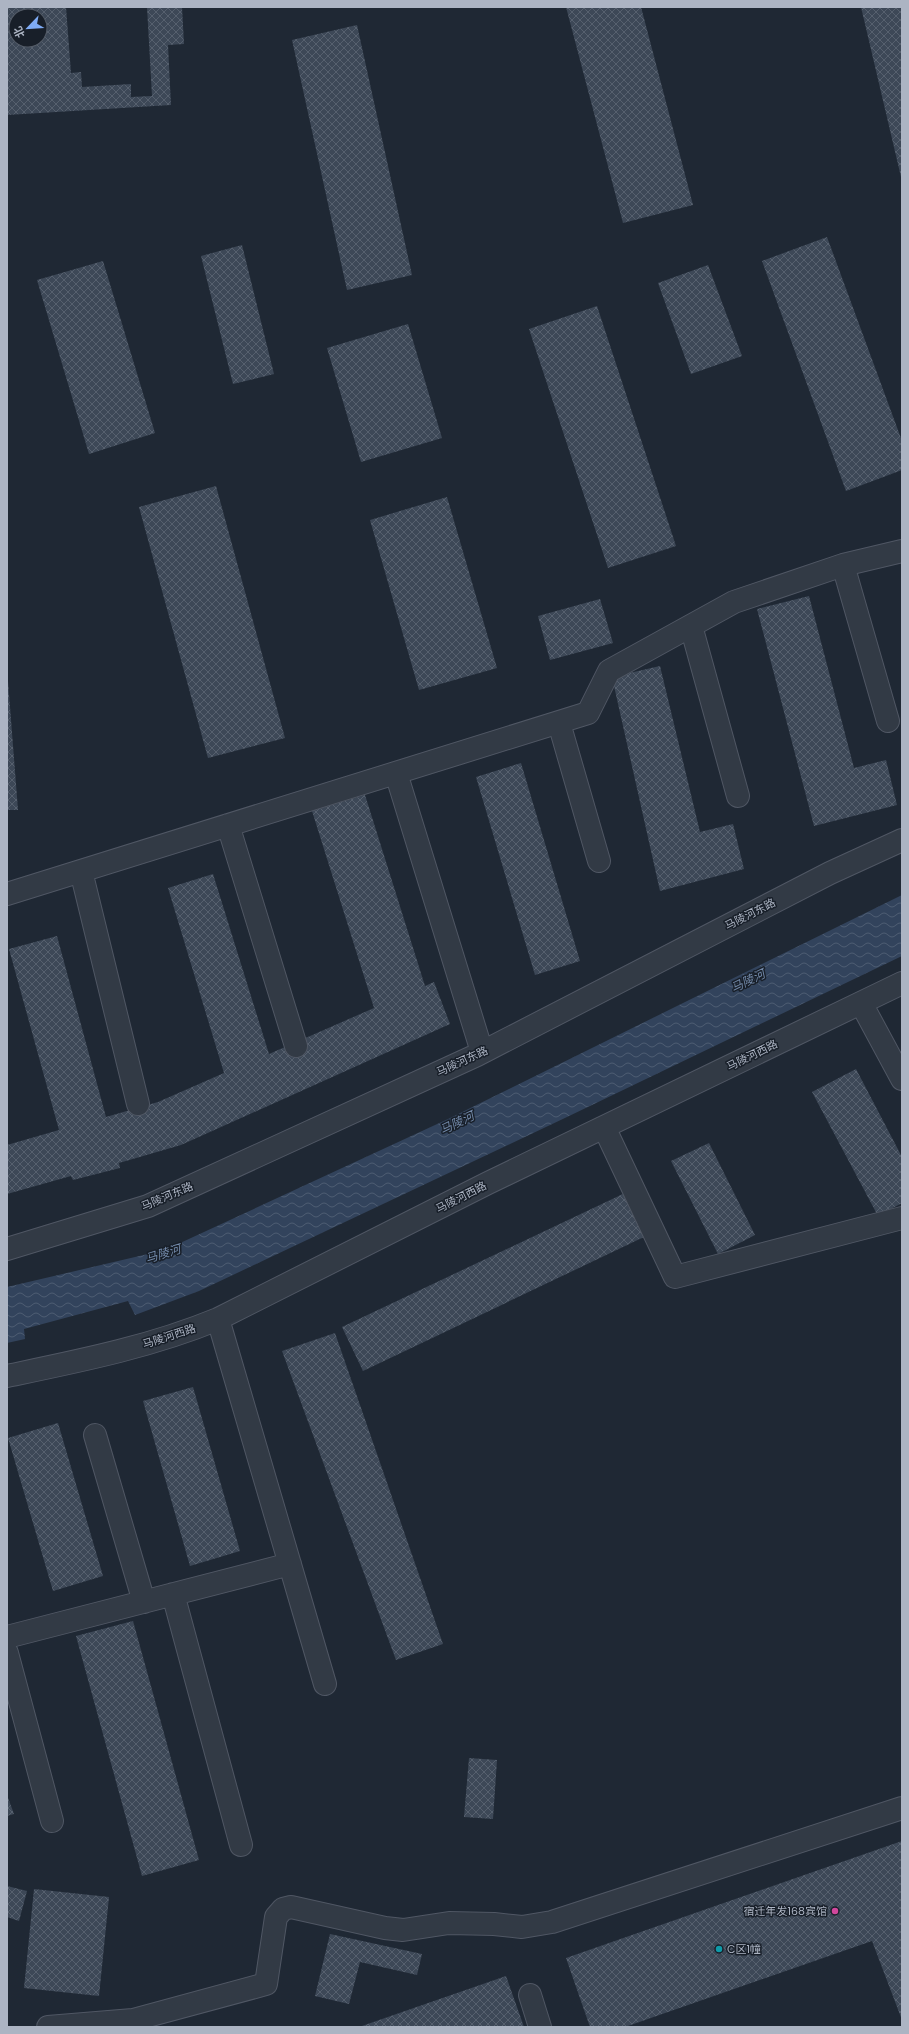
<svg xmlns="http://www.w3.org/2000/svg" width="909" height="2034" font-family="Poppins,'Noto Sans SC',sans-serif">
	<style>
		.water { fill: url(#water-waves) }
		.building { fill: url(#building-cross-hatch); fill-rule: evenodd }
		.lines { fill: none; stroke-linecap: round; stroke-linejoin: round }
		.minor-casing { stroke: #505764; stroke-width: 24 }
		.minor { stroke: #323a45; stroke-width: 22 }
		.hotel-dot { fill: #d1479c; stroke: #181f29; stroke-width: 1.5 }
		.culture-dot { fill: #0f9aa8; stroke: #181f29; stroke-width: 1.5 }
		.labels { text-anchor: middle; stroke-width: 3; stroke-linejoin: round; paint-order: stroke }
		.street-label { font-size: 11px; fill: #acb4c3; stroke: #181f29 }
		.poi-label { font-size: 11px; fill: #acb4c3; stroke: #181f29; text-anchor: end }
		.water-label { font-size: 12px; font-style: italic; fill: #748bab; stroke: #181f29 }
	</style>
	<defs>
		<pattern id="water-waves" width="16" height="10" patternUnits="userSpaceOnUse"><rect width="16" height="10" fill="#32435c"/><path d="M0 5q4-4 8 0t8 0" fill="none" stroke="#4d5c72"/></pattern>
		<pattern id="building-cross-hatch" width="8" height="8" patternUnits="userSpaceOnUse"><rect width="8" height="8" fill="#3d4857"/><path d="M0 0l8 8M0 8l8-8" fill="none" stroke="#56606e"/></pattern>
	</defs>
	<rect width="100%" height="100%" fill="#1f2834"/>
	<!-- water -->
	<path class="water" d="M902,895V956L567,1117L199,1291L135,1315L128,1301L24,1329L25,1339L7,1343V1287L165,1250L448,1119Z"/>
	<!-- building -->
	<path class="building" d="M7,7H66L71,73L81,72L82,87L131,84V97L152,96L147,7H182L184,44L168,45L171,105L7,115ZM16,16H40V40H16Z
		M566,7H641L693,205L623,223Z
		M861,7H902V177H901Z
		M357,25L412,275L347,290L292,40Z
		M827,237L902,441V470L846,491L762,261Z
		M242,245L274,374L233,384L201,256Z
		M103,261L155,433L89,454L37,280Z
		M708,265L742,356L691,374L658,283Z
		M597,306L676,546L608,568L529,329Z
		M408,324L442,438L361,462L327,348Z
		M216,486L285,738L208,758L139,507Z
		M447,497L497,668L419,690L370,520Z
		M809,596L854,768L886,760L897,805L814,826L757,609Z
		M600,599L613,643L550,660L538,616Z
		M660,666L700,832L733,824L744,869L660,891L612,677Z
		M7,668L18,810H7Z
		M521,763L580,961L535,975L476,777Z
		M365,795L425,986L434,982L450,1024L181,1145L119,1163L120,1168L73,1180L71,1176L7,1194V1145L59,1130L9,949L57,936L106,1117L158,1102L224,1073L168,888L213,874L269,1054L374,1008L312,811Z
		M856,1069L902,1157V1203L878,1216L812,1092Z
		M709,1143L755,1235L718,1254L671,1161Z
		M625,1193L646,1236L363,1371L342,1327Z
		M335,1333L443,1644L396,1660L282,1351Z
		M193,1387L240,1551L190,1566L143,1401Z
		M58,1423L103,1576L53,1591L8,1438Z
		M133,1621L199,1860L142,1876L76,1636Z
		M469,1758L497,1760L493,1819L464,1817Z
		M7,1795L14,1814L7,1816Z
		M902,1841V2020L872,1941L625,2027H590L566,1958Z
		M7,1886L27,1891L19,1921L7,1917Z
		M34,1889L109,1897L99,1996L24,1988Z
		M330,1934L422,1954L417,1975L360,1962L349,2004L315,1996Z
		M506,1976L524,2027H359Z"/>
	<g class="lines">
		<defs>
			<path id="minor" d="M843,565L888,721
				M691,626L738,796
				M559,723L599,861
				M396,773L482,1052
				M228,825L296,1046
				M81,871L138,1104
				M7,894L588,713L609,671L734,602L843,565L902,551
				M861,1003L902,1079
				M604,1127L675,1277L902,1218
				M7,1249L148,1206L477,1055L830,873L902,840
				M218,1319L325,1684
				M7,1376C79,1361 150,1347 218,1319L488,1183L902,983
				M95,1435L144,1602
				M173,1594L241,1845
				M7,1637L290,1564
				M7,1653L52,1821
				M530,1995L540,2027
				M48,2027L133,2020L266,1984L276,1917L283,1909L291,1907L385,1928L403,1930L449,1923L494,1924L522,1927L552,1922L902,1808"/>
		</defs>
		<!-- minor casing -->
		<use href="#minor" class="minor-casing"/>
		<!-- minor -->
		<use href="#minor" class="minor"/>
	</g>
	<!-- markers -->
	<circle class="hotel-dot" cx="835" cy="1911" r="4"/>
	<circle class="culture-dot" cx="719" cy="1949" r="4"/>
	<g class="labels">
		<!-- street labels -->
		<g class="street-label">
			<text transform="translate(750 914) rotate(-27)" y="4">马陵河东路</text>
			<text transform="translate(752 1055) rotate(-26)" y="4">马陵河西路</text>
			<text transform="translate(462 1061) rotate(-25)" y="4">马陵河东路</text>
			<text transform="translate(167 1196) rotate(-23)" y="4">马陵河东路</text>
			<text transform="translate(461 1197) rotate(-27)" y="4">马陵河西路</text>
			<text transform="translate(169 1336) rotate(-18)" y="4">马陵河西路</text>
		</g>
		<!-- poi labels -->
		<g class="poi-label">
			<text x="827" y="1915">宿迁年发168宾馆</text>
			<text x="727" y="1953" text-anchor="start">C区1幢</text>
		</g>
		<!-- water labels -->
		<g class="water-label">
			<text transform="translate(748 981) rotate(-26)" y="4">马陵河</text>
			<text transform="translate(457 1123) rotate(-26)" y="4">马陵河</text>
			<text transform="translate(163 1254) rotate(-17)" y="4">马陵河</text>
		</g>
	</g>
	<!-- border -->
	<rect width="909" height="2034" fill="none" stroke="#acb4c3" stroke-width="16"/>
	<!-- north arrow -->
	<g transform="translate(28 28) rotate(245)"><circle r="19" fill="#181f29" stroke="#535b67"/>
	<path d="M0-3L7 15L0 10L-7 15Z" fill="#7eabf5"/>
	<text y="-6" font-size="11" font-weight="bold" text-anchor="middle" fill="#acb4c3">北</text>
	</g>
</svg>
